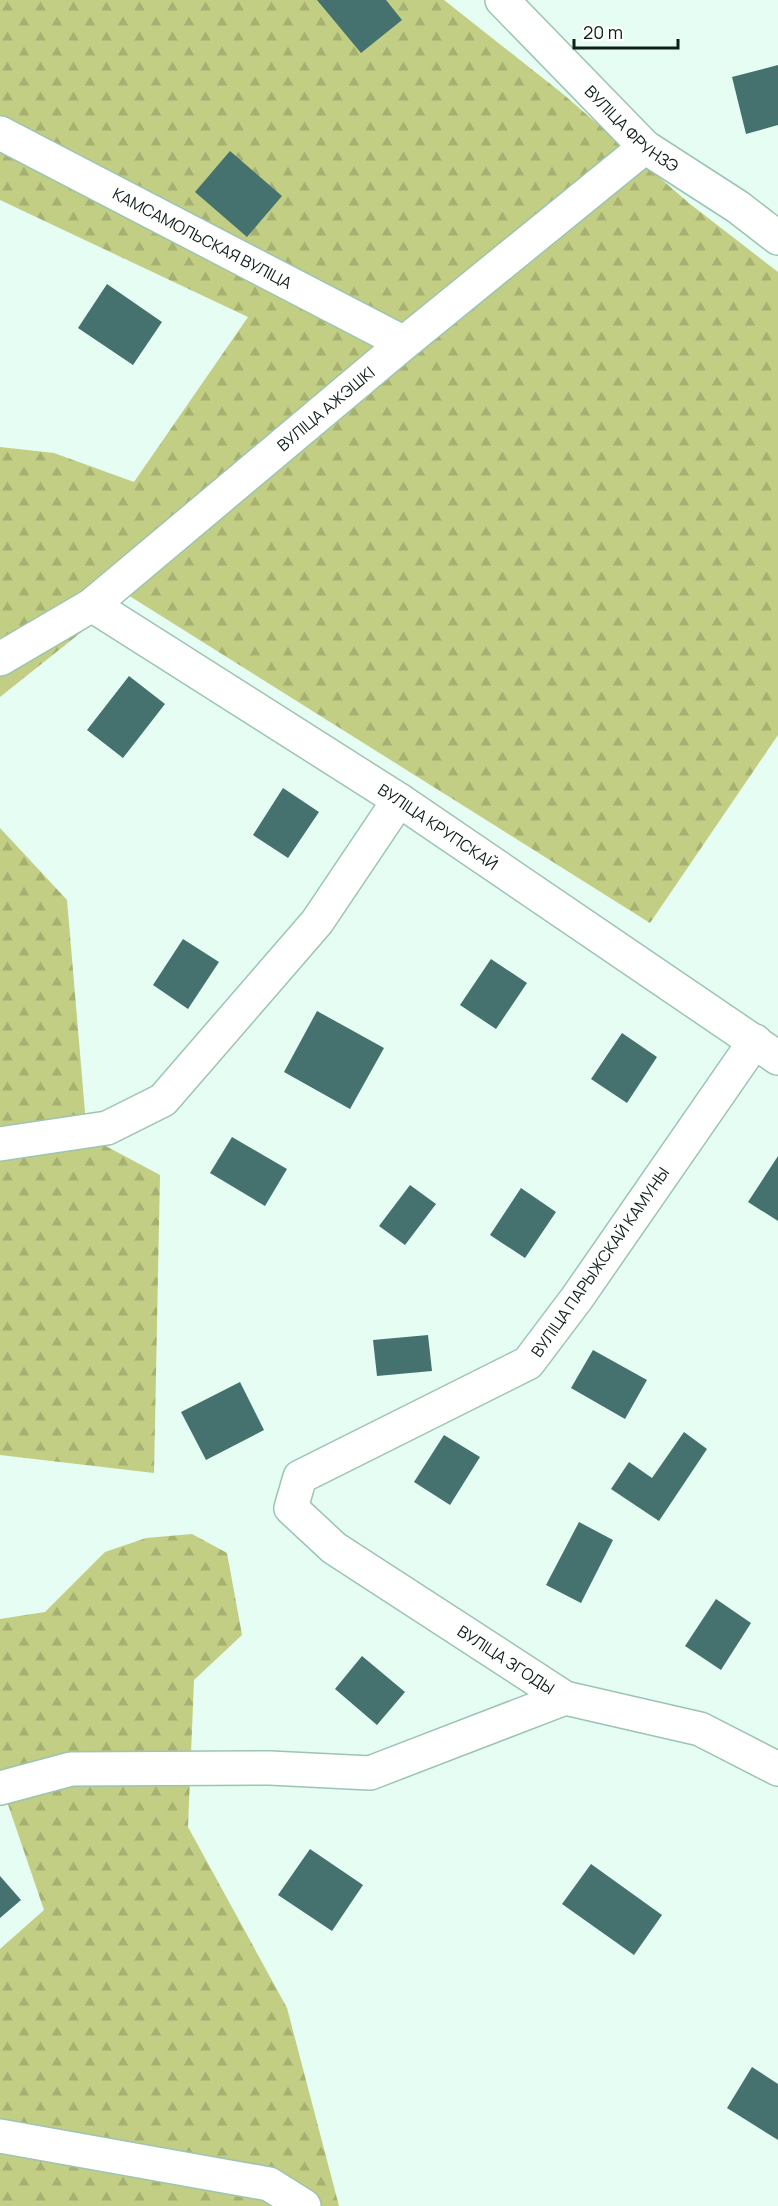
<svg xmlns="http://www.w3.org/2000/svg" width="778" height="2206" font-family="Manrope,sans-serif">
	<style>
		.forest { fill: url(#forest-firs) }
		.building { fill: #45726f }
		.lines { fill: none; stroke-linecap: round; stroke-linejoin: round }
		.minor-casing { stroke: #9cc4b2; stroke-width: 36 }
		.minor { stroke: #fff; stroke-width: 33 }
		.labels { text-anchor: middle; stroke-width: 6; stroke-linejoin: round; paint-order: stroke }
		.street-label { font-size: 16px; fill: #101f19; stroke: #fff }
	</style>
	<defs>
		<pattern id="forest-firs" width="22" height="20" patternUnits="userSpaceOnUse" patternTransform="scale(1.5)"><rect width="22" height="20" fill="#c2ce83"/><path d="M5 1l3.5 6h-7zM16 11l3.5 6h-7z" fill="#a6b071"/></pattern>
	</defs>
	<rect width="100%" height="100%" fill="#e5fdf2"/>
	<!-- forest -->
	<path class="forest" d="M0,0H444L563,94L690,204L778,272V735L650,923L128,595L0,697V447L54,453L134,482L248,317L0,200Z
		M0,828L67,900L87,1136L160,1175L154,1473L0,1455Z
		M192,1534L227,1553L242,1635L194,1680L188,1827L287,2008L339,2206H0V1949L44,1910L0,1781V1619L45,1612L105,1552L146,1538Z"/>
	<!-- building -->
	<path class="building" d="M317,0H386L402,20L361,53Z
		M778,65V125L746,134L732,77Z
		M230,151L282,196L247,237L195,192Z
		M107,284L162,322L133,365L78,328Z
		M129,676L165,704L123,758L87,730Z
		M283,788L319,812L288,858L253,835Z
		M183,939L219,962L188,1009L153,985Z
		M491,959L527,983L496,1029L460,1005Z
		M317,1011L384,1048L350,1109L284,1072Z
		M622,1033L657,1057L627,1103L591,1079Z
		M232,1137L287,1169L265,1206L210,1173Z
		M778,1156V1221L748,1202Z
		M410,1185L436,1204L405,1245L379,1226Z
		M521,1188L556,1212L525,1258L490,1235Z
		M428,1335L432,1371L377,1376L373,1340Z
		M593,1350L647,1380L625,1419L571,1388Z
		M240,1382L264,1430L206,1460L181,1412Z
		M684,1432L707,1449L659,1521L611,1489L629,1462L652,1478Z
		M444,1435L480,1457L450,1505L414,1482Z
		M579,1522L613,1540L581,1603L546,1585Z
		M716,1599L751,1623L721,1670L685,1646Z
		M362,1656L405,1692L377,1725L335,1689Z
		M310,1849L363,1885L332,1931L278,1895Z
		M591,1864L662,1915L634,1955L562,1904Z
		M0,1876L21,1900L0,1918Z
		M752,2067L778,2084V2140L727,2108Z"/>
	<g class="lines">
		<defs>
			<g id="minor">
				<path id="s1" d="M502,0L645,147L738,207L778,238"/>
				<path id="s2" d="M0,133L404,343"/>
				<path id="s3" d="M92,605L399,800L778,1058"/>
				<path id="s4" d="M0,659L92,605L404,343L645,147"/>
				<path id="s5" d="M755,1041L577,1298L528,1363L300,1477L291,1508L334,1548L565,1698L700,1729L778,1769"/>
				<path d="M0,1144L107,1128L163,1100L317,922L399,800"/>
				<path d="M0,1788L71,1769L270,1768L370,1773L565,1698"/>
				<path d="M0,2136L269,2184L304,2206"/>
			</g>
		</defs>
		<!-- minor casing -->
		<use href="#minor" class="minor-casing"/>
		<!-- minor -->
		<use href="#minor" class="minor"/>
	</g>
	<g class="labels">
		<!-- street labels -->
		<g class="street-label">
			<text dy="6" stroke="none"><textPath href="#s1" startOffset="183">ВУЛІЦА ФРУНЗЭ</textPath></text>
			<text dy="6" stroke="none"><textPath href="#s2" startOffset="228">КАМСАМОЛЬСКАЯ ВУЛІЦА</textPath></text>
			<text dy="6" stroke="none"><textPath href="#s4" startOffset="412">ВУЛІЦА АЖЭШКІ</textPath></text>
			<text dy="6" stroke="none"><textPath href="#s3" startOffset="411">ВУЛІЦА КРУПСКАЙ</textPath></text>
			<text transform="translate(600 1262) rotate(-55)" y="6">ВУЛІЦА ПАРЫЖСКАЙ КАМУНЫ</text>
			<text dy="6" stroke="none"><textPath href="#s5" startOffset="945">ВУЛІЦА ЗГОДЫ</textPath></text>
		</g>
	</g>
	<!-- scale -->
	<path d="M574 39v9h104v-9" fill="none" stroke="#101f19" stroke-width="3"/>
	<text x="583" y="39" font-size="18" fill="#101f19" stroke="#ffffff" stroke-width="4.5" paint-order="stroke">20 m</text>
</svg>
